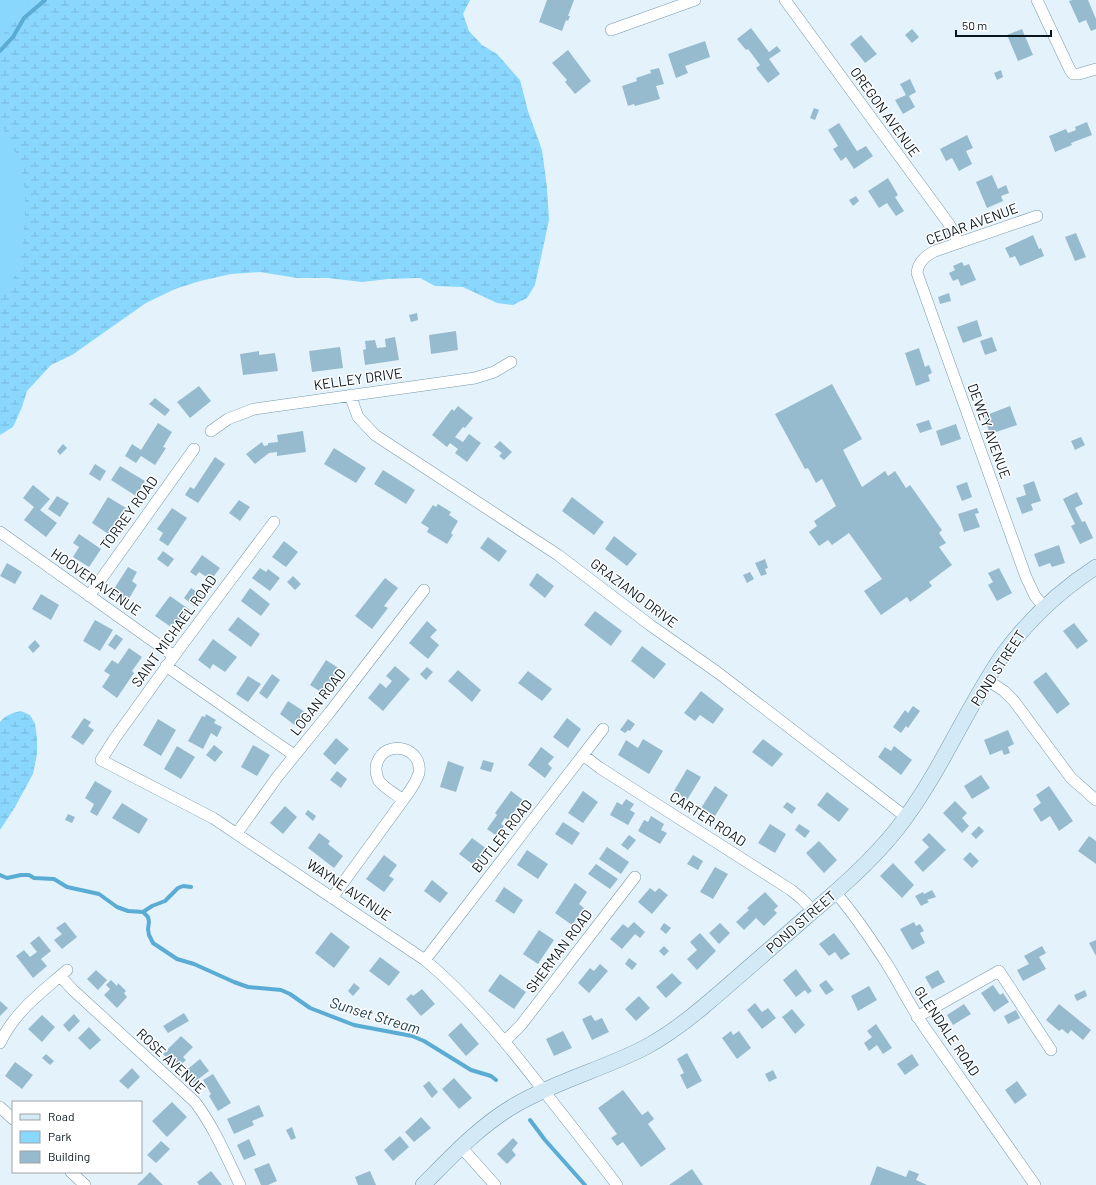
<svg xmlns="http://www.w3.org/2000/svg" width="1096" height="1185" font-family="Barlow,sans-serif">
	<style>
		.green { fill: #8ad7fe }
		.wetland { fill: url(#wetland-marsh) }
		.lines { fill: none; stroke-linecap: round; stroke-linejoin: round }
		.stream { stroke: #5bacd5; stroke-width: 4 }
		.building { fill: #97bbce }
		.minor-casing { stroke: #7598ab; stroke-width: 12 }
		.secondary-casing { stroke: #7598ab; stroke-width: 16 }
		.minor { stroke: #fff; stroke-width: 11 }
		.secondary { stroke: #d3eaf6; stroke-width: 15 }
		.labels { text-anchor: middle; stroke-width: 3; stroke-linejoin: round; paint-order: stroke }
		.street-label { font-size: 14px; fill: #09161d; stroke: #fff }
		.water-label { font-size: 15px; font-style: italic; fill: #1d4153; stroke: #fff }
	</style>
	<defs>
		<pattern id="wetland-marsh" width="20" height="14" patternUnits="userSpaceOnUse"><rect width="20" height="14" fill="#8ad7fe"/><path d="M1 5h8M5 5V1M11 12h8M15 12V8" fill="none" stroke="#76b8d9"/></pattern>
	</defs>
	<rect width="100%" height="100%" fill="#e4f3fb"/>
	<!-- green -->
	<path class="green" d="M0,0H45L0,51Z
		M0,71L51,274L0,316Z"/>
	<!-- wetland -->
	<path class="wetland" d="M33,0H470L463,14L469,31L482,45L497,54L520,80L528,111L542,150L547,188L549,220L535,285L527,298L513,305L497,303L463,287L435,286L420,278L388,279L362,282L328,278H297L260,272L231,274L200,281L175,289L146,303L72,355L51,365L27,391L22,407L13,427L0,435V295L8,287L16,274L22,250L25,219V189L19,160L0,121V38Z
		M21,711L30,715L35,724L37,738V754L33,774L15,807L0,830V722C6,715 12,713 21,711Z"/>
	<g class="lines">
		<!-- stream -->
		<path class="stream" d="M0,51L13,37L24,18L45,0
			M0,875L7,878L21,875H29L34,878L54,879L67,887L99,894L117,907L128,911L143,912L148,917L149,922L148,929L149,935L153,943L177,959L194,964L234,982L248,987L281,990L290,994L310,1008L354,1025L412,1036L424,1041L471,1070L491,1076L496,1080
			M143,912L152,906L165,901L178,888L183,886L191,887
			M530,1120L545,1140L585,1185"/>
	</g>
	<!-- building -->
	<path class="building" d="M547,0H574L568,16H570L568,21L566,20L562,31L539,22Z
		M1072,0H1088L1096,19V29L1091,31L1086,20L1079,23L1069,1Z
		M751,28L769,52L777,46L781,51L769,59L780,74L768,83L756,68L760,65L748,49L746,50L737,39Z
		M912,29L919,37L912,43L905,35Z
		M1022,29L1033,55L1018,61L1007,35Z
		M861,35L877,54L865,63L850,44Z
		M705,41L710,57L685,66L688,73L676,78L668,54Z
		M568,50L591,81L575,94L565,82L567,80L552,63Z
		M659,68L664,84L656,86L660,99L635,106L634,104L628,106L622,86L637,81L636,78L651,73L650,70Z
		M1001,70L1003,77L997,80L994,73Z
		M910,79L916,92L909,96L915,107L903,114L895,100L906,95L900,84Z
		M814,108L819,110L815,120L810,118Z
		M1087,122L1092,135L1071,143L1072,145L1055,152L1049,136L1066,129L1068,133L1076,130L1075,127Z
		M839,123L857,151L866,146L873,156L854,169L846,157L841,161L833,149L838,146L828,130Z
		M967,135L973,148L966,151L972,164L959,171L952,158L946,161L940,149Z
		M992,175L998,189L1006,185L1009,193L1001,196L1003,201L987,208L976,182Z
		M888,178L898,195L895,197L904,211L896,216L887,203L879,208L868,191Z
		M856,196L859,201L853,206L849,200Z
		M1076,233L1086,257L1075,261L1065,237Z
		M1033,235L1039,249L1041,248L1044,256L1020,266L1015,256L1010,258L1005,248Z
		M962,262L964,266L969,264L976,280L961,286L958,279L953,281L949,273L955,270L953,266Z
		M949,293L951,301L940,304L938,297Z
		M417,313L418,320L411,322L409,315Z
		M977,320L982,336L963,343L957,327Z
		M456,331L458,350L431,354L429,335Z
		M395,337L399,360L365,365L363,350L366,349L365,341L375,340L377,348L386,347L385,339Z
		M992,337L997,351L985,355L980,341Z
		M340,347L343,368L312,372L309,351Z
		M919,348L925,367L929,365L932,373L928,375L930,381L916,386L905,353Z
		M259,351V355L275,353L278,371L243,375L240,354Z
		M832,384L862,439L843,450L862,487L885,471L888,476L895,471L906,488L910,485L942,530L939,533L946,543L939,547L952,565L929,582L932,586L910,602L907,597L881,615L864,591L882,579L849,533L832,545L828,540L819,546L809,532L817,526L814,521L836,506L822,479L816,483L808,468L805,469L775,414Z
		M199,386L211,401L190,418L177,402Z
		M155,398L170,410L165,416L149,404Z
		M458,406L473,418L465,428L463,427L455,437L463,442L469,434L481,443L467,462L455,453L458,449L450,443L447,447L432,435L452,409L454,411Z
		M1010,406L1017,425L990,434L984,416Z
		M929,420L932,429L920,433L916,424Z
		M158,423L172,432L163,447L166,448L155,465L141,456L136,463L125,456L132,444L141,450Z
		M956,424L961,439L941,446L936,431Z
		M303,431L306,452L277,456V452L269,453L255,464L246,454L262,442L264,446L268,445V443L278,442L277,435Z
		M1081,437L1085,445L1075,450L1071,441Z
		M500,441L512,452L504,460L499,456L502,453L494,447Z
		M63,444L67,448L60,455L57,451Z
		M334,448L366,468L356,483L324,464Z
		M215,457L225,464L198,503L185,495L190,487L194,489Z
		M95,464L106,471L100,481L89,474Z
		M120,466L145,481L136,496L111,480Z
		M383,470L415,490L406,504L374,484Z
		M1034,481L1041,501L1031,504L1033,510L1022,514L1016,498L1026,495L1023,485Z
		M967,482L972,497L962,501L956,486Z
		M33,485L50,499L40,510L57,523L46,537L24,520L34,507L23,498Z
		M1077,492L1083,504L1075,508L1082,522L1085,521L1093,538L1080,544L1071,526L1075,524L1063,499Z
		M57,496L69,503L60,517L48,509Z
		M108,497L126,508L110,535L92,523Z
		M572,497L604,522L594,535L562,511Z
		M239,500L250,507L240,521L229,513Z
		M438,504L451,512L449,515L458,521L451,533L453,535L447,544L427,532L429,528L421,523L433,505L436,507Z
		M172,508L187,518L168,546L159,540L163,533L157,529Z
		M977,508L979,513L975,514L980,527L964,532L958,514Z
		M79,534L101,549L89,567L73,557L79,547L73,543Z
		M614,536L637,554L627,566L605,549Z
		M488,537L507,551L499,562L480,548Z
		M284,541L298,552L286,567L272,557Z
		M1059,545L1065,563L1052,567L1050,563L1039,567L1034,554Z
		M163,551L174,559L168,567L157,559Z
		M202,555L220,568L211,580L199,572L196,576L190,572Z
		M765,559L768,568L765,569L767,574L761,576L755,563Z
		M7,563L22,572L15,584L0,576Z
		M128,567L137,572L132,581L137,585L127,602L112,592Z
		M260,568L266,572L268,569L280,578L270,591L252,578Z
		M999,568L1012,593L997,601L988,585L993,582L988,573Z
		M750,572L754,579L747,583L743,575Z
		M537,573L554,586L545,598L529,585Z
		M293,576L301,584L295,590L287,582Z
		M385,578L398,588L384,606L388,608L372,629L355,616Z
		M191,588L202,595L194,606L184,598Z
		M250,588L270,604L261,616L241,601Z
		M41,594L59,605L51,620L32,609Z
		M170,596L190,610L184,618L182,617L177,624L174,623L171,627L155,616Z
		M595,611L622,631L611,646L584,625Z
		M238,617L260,634L251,647L228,630Z
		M95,620L113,630L100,651L83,641Z
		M427,621L437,630L430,637L439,645L428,659L409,643Z
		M1074,623L1088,641L1077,649L1063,631Z
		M116,634L123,639L115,650L108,645Z
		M213,639L237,657L225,672L213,664L210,669L198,660Z
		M35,640L40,646L33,653L28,647Z
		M642,646L666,664L654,679L631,661Z
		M129,648L142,657L132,671L134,673L117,698L102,687L110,675L104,671L112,660L118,664Z
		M326,660L340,669L324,694L310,685Z
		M395,666L410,679L383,711L368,698L380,683L386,688L392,681L386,676Z
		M427,667L433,672L426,680L420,674Z
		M458,670L481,690L472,702L448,681Z
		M528,671L552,689L542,701L518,683Z
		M1046,672L1070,704L1057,714L1033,682Z
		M272,674L280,680L267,699L259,693Z
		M248,676L261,684L248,702L236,694Z
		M701,691L724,709L713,724L700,715L695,721L684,713Z
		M288,701L305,712L296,726L280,714Z
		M913,706L920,711L908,728L906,726L901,733L893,727L905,710L908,713Z
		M206,714L216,720L214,723L222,727L217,737L211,733L203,749L188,741L202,716L205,717Z
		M84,718L91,722L88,726L94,730L83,745L71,737Z
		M567,718L581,729L568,748L553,737Z
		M158,719L176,730L161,756L143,745Z
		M628,719L635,724L630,731L628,730L625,733L620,730Z
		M1008,730L1014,744L1008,747L1010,753L1004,755L1002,750L990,755L984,740Z
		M336,738L349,749L335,765L323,754Z
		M643,739L663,751L649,774L618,755L626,740L638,748Z
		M763,739L783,754L772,767L752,752Z
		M214,745L223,752L215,762L206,755Z
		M253,745L270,755L257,776L241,767Z
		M177,746L195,757L181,779L164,769Z
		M894,746L912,760L901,775L878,757L885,747L891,751Z
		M541,747L554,757L548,764L552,768L545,778L528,765Z
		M483,760L494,763L491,772L480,769Z
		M448,761L464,767L456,792L440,787Z
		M687,769L701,777L687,800L674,791Z
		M337,771L347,779L341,788L330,780Z
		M981,775L990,788L972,799L964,786Z
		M95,781L112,791L97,816L90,812L94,804L85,798Z
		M715,786L728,795L715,816L701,808Z
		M1049,786L1073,821L1059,831L1050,816L1041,822L1033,809L1041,803L1036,795Z
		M511,791L523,800L508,820L505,818L501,824L504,826L497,836L487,829L497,815L495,813Z
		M583,791L598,802L583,823L568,813Z
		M827,792L849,809L839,822L817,805Z
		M626,799L634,804L630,810L635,813L628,825L610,815L617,802L622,805Z
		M955,801L967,813L962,818L969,826L962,833L943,813Z
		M787,802L796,808L792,814L783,807Z
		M122,803L148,819L139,834L112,818Z
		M285,806L297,817L283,834L270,823Z
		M308,810L316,816L313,821L305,814Z
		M68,814L75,817L72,823L65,820Z
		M651,816L664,824L661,830L667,833L660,844L638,831L644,820L648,822Z
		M563,822L580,833L572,845L555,834Z
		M770,824L786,834L775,853L758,843Z
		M799,824L810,831L805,838L795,830Z
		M979,826L984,831L976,839L971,834Z
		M319,833L330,841L328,844L343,856L334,868L308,848Z
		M929,833L946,850L923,872L914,862L929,847L922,840Z
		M629,835L636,840L628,850L621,845Z
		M1089,836L1096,841V864L1078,851Z
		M472,838L487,849L475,866L459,854Z
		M819,841L837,860L824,873L806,853Z
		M607,847L629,862L621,874L599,859Z
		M527,850L548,864L538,879L517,865Z
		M970,852L979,861L972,868L963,859Z
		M384,855L397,865L389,876L394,879L384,892L366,879Z
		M693,855L703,861L698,870L687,864Z
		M893,863L914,885L902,898L880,876Z
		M596,864L618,879L610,889L588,874Z
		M715,867L728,874L713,899L700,892Z
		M432,880L448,893L440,903L424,891Z
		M575,883L587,892L579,904L584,908L572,925L555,913Z
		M504,887L523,900L514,914L495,901Z
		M650,888L655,892L659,888L668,895L652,914L638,902Z
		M932,890L936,897L927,900L929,902L921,906L915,896L923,892L924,894Z
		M765,892L778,906L774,910L777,913L764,926L756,918L744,930L736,922L749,910L747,908Z
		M65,922L77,937L62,949L54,940L62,934L56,928Z
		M634,922L645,932L640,938L635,934L622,949L610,939L623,924L628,928Z
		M914,922L916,926L920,924L924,931L920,933L925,943L912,950L900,929Z
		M664,923L671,928L666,934L660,929Z
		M720,923L730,933L719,944L709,933Z
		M539,930L554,940L538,964L523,954Z
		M331,932L350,947L334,968L315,953Z
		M700,933L716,951L697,970L687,959L697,950L690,942Z
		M834,933L850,954L841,960L835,952L829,956L819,944Z
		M39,936L51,951L41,959L47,966L33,978L16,956L24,950L30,957L37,952L30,943Z
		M1096,940V956L1089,943Z
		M664,946L669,951L664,956L659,951Z
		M1042,946L1046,953L1039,957L1046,969L1023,981L1017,970L1029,964L1024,956Z
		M380,957L400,972L389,986L369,971Z
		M629,958L637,964L632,970L625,964Z
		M600,964L608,971L589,993L578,983L590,968L594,971Z
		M796,969L812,991L808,994L805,990L796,997L783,980Z
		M96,970L107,980L98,990L87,979Z
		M938,970L945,982L932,989L925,977Z
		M672,973L682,983L666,998L656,987Z
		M500,974L526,992L514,1009L488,991Z
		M111,980L117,986L118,983L126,991L124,993L127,997L117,1008L104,995L110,989L106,985Z
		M826,980L834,990L826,995L819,985Z
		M354,983L360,988L353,996L348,991Z
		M993,985L1000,995L1003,993L1009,1002L994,1012L981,993Z
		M869,986L877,1000L858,1011L851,996Z
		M422,989L435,1004L421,1016L406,999L411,994L413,996Z
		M1085,990L1087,996L1077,1001L1074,995Z
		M639,996L650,1008L636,1021L625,1009Z
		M0,1001L8,1008L0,1016Z
		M755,1003L762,1012L768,1008L776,1018L762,1029L747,1010Z
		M964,1004L971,1014L953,1025L947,1015Z
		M1059,1004L1091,1030L1083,1040L1071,1030L1068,1034L1062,1029L1059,1031L1046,1020Z
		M792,1009L805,1025L795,1034L782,1017Z
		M1016,1010L1020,1018L1008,1024L1004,1016Z
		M184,1013L189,1021L168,1033L163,1026Z
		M74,1014L80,1021L69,1032L63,1025Z
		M42,1015L55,1027L42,1042L28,1029Z
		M591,1015L595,1021L602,1018L609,1032L592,1040L582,1019Z
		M461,1023L479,1044L466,1056L448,1035Z
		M876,1024L892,1048L883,1054L877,1045L869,1051L864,1043L872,1037L867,1031Z
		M89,1027L101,1040L90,1050L78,1038Z
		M563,1031L572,1048L554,1056L546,1039Z
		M731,1031L733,1035L739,1031L751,1048L737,1059L722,1038Z
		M181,1036L193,1047L183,1057L186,1060L177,1068L163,1054Z
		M687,1053L702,1081L687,1089L680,1075L684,1073L677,1059Z
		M46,1054L54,1061L50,1065L42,1058Z
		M912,1054L919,1065L905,1075L897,1064Z
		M200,1059L209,1071L193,1083L184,1072Z
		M15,1062L33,1075L22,1089L5,1076Z
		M132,1068L140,1077L128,1089L119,1081Z
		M773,1070L777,1078L769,1082L765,1074Z
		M213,1074L231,1103L218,1111L209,1096L211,1094L203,1080Z
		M454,1078L472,1098L459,1109L442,1089Z
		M429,1081L438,1092L432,1098L423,1086Z
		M1017,1081L1027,1095L1015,1104L1005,1090Z
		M623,1090L642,1115L648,1111L654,1119L648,1124L666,1149L641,1167L623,1142L617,1146L611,1138L617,1134L598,1108Z
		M172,1102L187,1117L167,1137L152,1121Z
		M259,1105L264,1116L252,1121L254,1125L234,1134L227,1119Z
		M421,1117L431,1128L414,1142L405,1132Z
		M292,1127L296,1138L291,1140L286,1130Z
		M400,1136L409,1147L393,1161L384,1150Z
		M513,1138L518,1143L512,1150L516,1155L507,1164L497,1154Z
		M249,1139L256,1155L244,1160L237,1145Z
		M161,1141L170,1149L156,1163L147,1155Z
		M269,1163L277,1181L268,1185H261L254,1169Z
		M877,1166L906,1177L909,1170L919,1174L916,1180L927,1185H870Z
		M692,1169L703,1185H669Z
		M211,1171L222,1185H199L197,1182Z
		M370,1171L376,1185H358L355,1177Z
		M150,1172L163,1185H137Z"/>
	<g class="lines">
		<defs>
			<path id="minor" d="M785,0L949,224L959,243
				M1037,0L1070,70L1073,74H1079L1096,69
				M611,30L695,0
				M1037,216L935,251C925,256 918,262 917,273L1026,577L1035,596L1044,607
				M350,395L358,417L375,435L558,555L650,625L717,672L906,817
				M211,431L228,419L254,409L475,378L494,372L511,362
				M274,522L182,645L115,738L101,760L213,818L425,960C469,997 505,1041 540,1086C566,1119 592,1152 617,1185
				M0,532L174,656
				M89,596L194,449
				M166,666L294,755
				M987,680L1004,691L1014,701L1071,778L1096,800
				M583,755L600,768L791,890L802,899L813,911
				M237,833L278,776L330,712L424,590
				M835,892C855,915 871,939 887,964C900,985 911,1007 925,1028L1035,1185
				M332,898L409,792C413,786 417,780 419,773C423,747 385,738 377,763C375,769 376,775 379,781C385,789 396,794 403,800
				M425,960L603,729
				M60,976L73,990L195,1102C214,1127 226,1156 240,1185
				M917,1017L999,971L1051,1050
				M505,1041L521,1025L635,877
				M0,1043C15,1011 41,993 67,970
				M0,1107L13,1119
				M461,1147L495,1185
				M71,1172L85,1185"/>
			<path id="secondary" d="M423,1185C452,1156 480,1125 517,1104C557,1081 603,1069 644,1048C665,1037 685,1022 703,1007C737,978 770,949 804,919C837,891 870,863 897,829C939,776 964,712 1002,656C1028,620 1059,591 1096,567"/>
		</defs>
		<!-- minor casing -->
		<use href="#minor" class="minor-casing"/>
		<!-- secondary casing -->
		<use href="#secondary" class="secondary-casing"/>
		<!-- minor -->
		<use href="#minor" class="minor"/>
		<!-- secondary -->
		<use href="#secondary" class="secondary"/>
	</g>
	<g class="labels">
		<!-- street labels -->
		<g class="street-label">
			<text transform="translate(885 112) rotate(54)" y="5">OREGON AVENUE</text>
			<text transform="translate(972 224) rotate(-20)" y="5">CEDAR AVENUE</text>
			<text transform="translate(358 379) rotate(-8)" y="5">KELLEY DRIVE</text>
			<text transform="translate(989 431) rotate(70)" y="5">DEWEY AVENUE</text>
			<text transform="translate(129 513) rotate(-54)" y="5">TORREY ROAD</text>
			<text transform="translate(96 582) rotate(35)" y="5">HOOVER AVENUE</text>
			<text transform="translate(634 593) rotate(37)" y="5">GRAZIANO DRIVE</text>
			<text transform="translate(174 631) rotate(-54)" y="5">SAINT MICHAEL ROAD</text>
			<text transform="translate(998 668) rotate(-57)" y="5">POND STREET</text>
			<text transform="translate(318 702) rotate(-52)" y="5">LOGAN ROAD</text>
			<text transform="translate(708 819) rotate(33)" y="5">CARTER ROAD</text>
			<text transform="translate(502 836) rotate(-52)" y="5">BUTLER ROAD</text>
			<text transform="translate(349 890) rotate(34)" y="5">WAYNE AVENUE</text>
			<text transform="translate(801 922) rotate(-41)" y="5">POND STREET</text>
			<text transform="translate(559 951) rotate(-53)" y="5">SHERMAN ROAD</text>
			<text transform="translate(947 1031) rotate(56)" y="5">GLENDALE ROAD</text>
			<text transform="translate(171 1061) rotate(43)" y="5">ROSE AVENUE</text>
		</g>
		<!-- water labels -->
		<g class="water-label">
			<text transform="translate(375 1016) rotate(17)" y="5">Sunset Stream</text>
		</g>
	</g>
	<!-- legend -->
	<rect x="12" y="1101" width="130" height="72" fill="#ffffff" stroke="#9da2a5"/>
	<rect x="20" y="1114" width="20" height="6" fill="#d3eaf6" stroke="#9da2a5"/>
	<text x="48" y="1121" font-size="12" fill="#09161d">Road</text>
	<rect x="20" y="1131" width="20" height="12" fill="#8ad7fe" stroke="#9da2a5"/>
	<text x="48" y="1141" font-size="12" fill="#09161d">Park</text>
	<rect x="20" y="1151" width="20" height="12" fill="#97bbce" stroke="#9da2a5"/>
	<text x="48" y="1161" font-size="12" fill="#09161d">Building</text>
	<!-- scale -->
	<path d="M956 30v6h95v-6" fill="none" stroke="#09161d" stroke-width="2"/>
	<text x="962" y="30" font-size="12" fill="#09161d" stroke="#ffffff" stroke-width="3" paint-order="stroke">50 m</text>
</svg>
